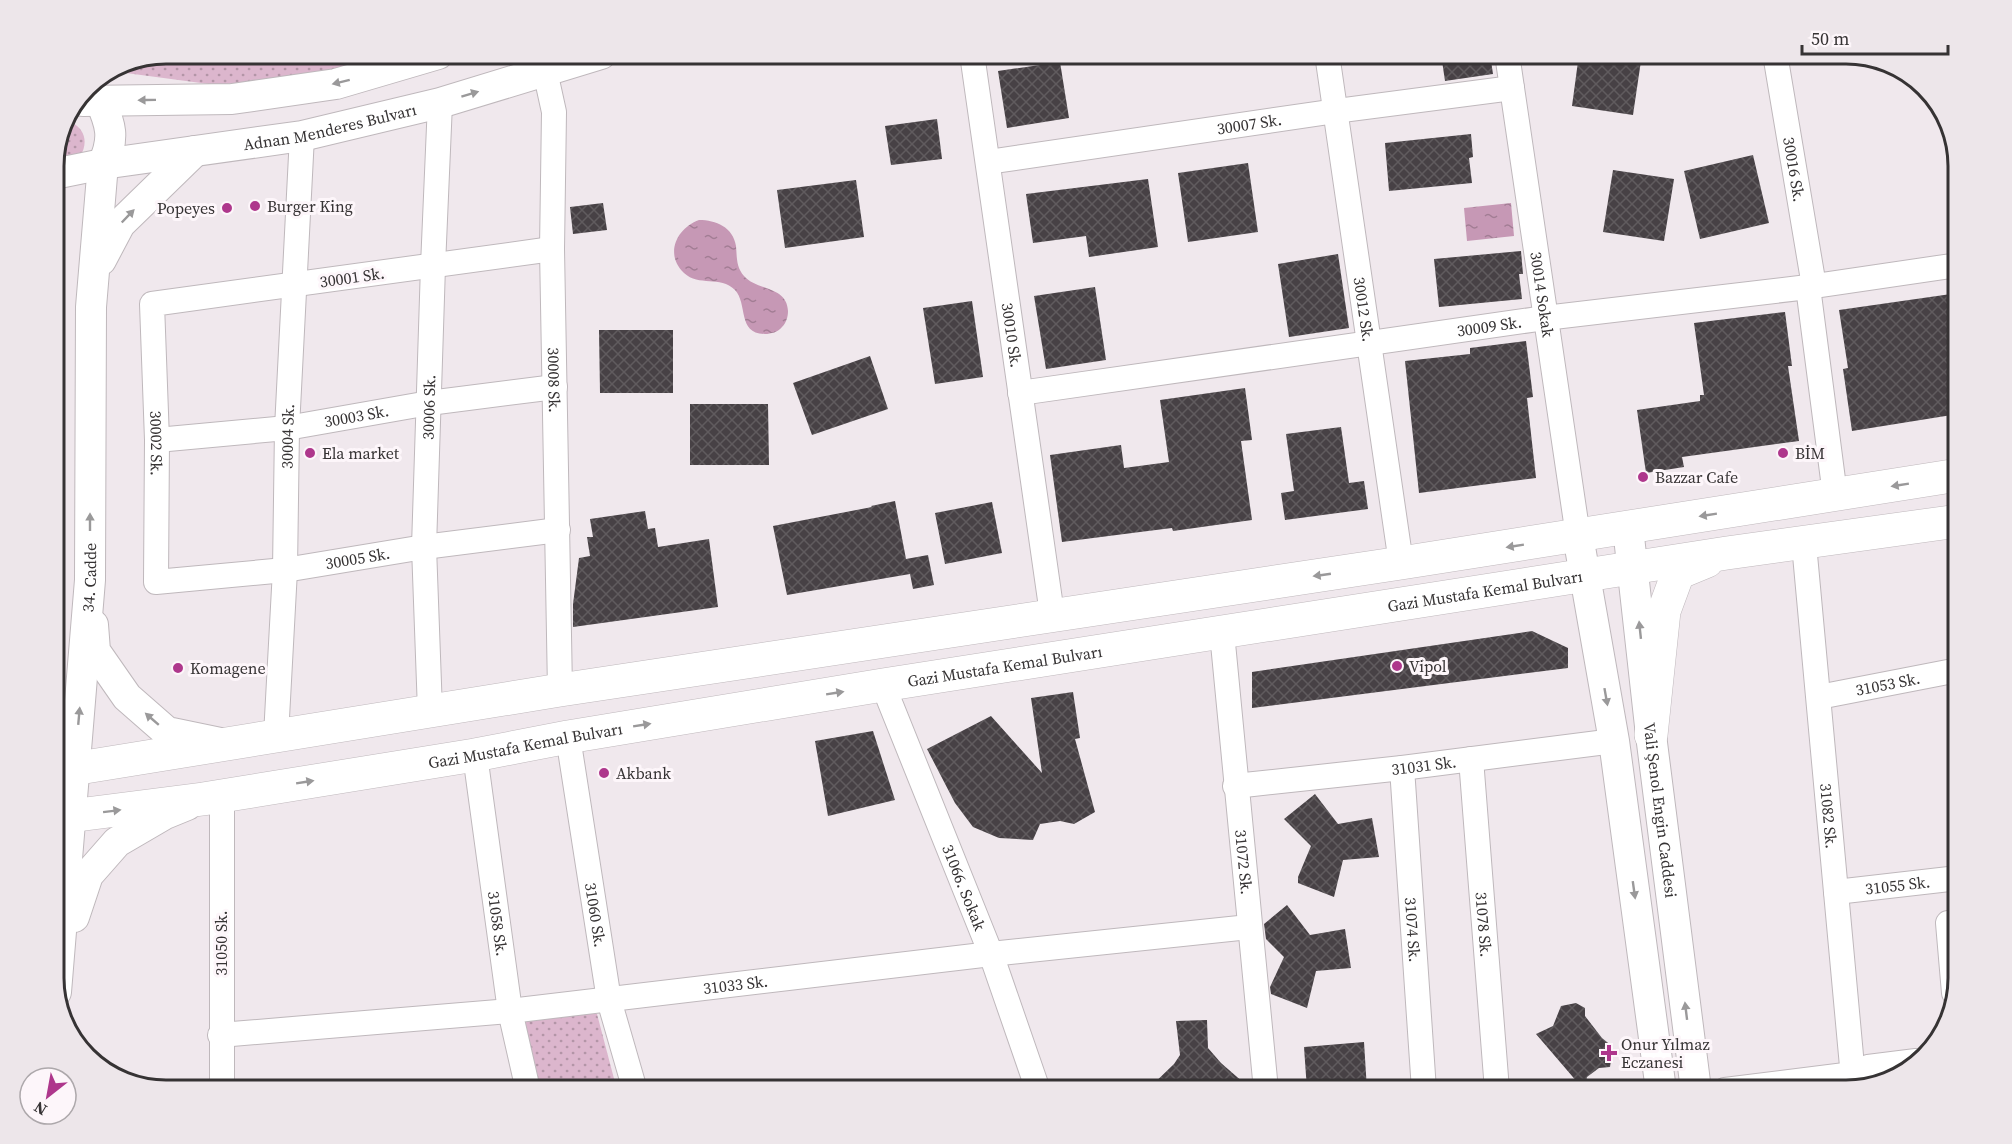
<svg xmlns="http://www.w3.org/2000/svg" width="2012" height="1144" font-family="'Source Serif 4',serif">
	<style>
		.grass { fill: url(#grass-dots) }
		.water { fill: url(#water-ripples) }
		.building { fill: url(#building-cross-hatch) }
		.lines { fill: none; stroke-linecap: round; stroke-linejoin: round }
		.minor-casing { stroke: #bfb8bc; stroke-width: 26 }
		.major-casing { stroke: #bfb8bc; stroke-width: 32 }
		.highway-casing { stroke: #bfb8bc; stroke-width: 34 }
		.path { stroke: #a6a0a3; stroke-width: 4; stroke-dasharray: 3 3; stroke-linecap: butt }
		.minor { stroke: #fff; stroke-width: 24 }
		.major { stroke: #fff; stroke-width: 30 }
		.highway { stroke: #fff; stroke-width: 33 }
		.oneway { fill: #9a999a }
		.poi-dot { fill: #ae378c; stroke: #fdf6fa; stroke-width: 2 }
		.labels { text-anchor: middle; stroke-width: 6; stroke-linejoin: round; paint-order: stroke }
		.street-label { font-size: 16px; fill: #363334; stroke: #fdf6fa }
		.poi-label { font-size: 16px; fill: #363334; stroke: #fdf6fa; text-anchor: start }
		.rim { fill: none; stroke: #363334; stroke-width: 3 }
	</style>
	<defs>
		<pattern id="grass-dots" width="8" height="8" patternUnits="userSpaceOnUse" patternTransform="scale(1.5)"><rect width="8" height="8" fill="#dcb6cd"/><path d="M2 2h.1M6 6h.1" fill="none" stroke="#b395a7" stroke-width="1.8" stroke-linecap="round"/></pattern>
		<pattern id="water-ripples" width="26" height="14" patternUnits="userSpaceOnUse" patternTransform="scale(1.5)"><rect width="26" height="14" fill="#c698b5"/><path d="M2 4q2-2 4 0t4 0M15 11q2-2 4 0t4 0" fill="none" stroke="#a27d94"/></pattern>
		<pattern id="building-cross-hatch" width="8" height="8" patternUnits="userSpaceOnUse" patternTransform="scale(1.5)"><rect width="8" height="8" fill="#474145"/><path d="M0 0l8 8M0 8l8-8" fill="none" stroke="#605b5e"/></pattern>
	</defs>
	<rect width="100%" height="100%" fill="#f0e8ed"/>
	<!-- grass -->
	<path class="grass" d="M166,54H392L324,74L216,85L111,71L123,62Z
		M71,122C86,130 88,143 80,157L54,159Z
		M587,1009L597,1014L617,1090H541L524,1018Z"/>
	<!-- water -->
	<path class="water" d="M1511,203L1514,236L1467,241L1464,208Z
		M699,220C716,220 733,227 736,246C737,257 736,267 744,276C757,291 787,286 788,311C788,317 786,323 782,327C778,332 771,334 765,334C737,334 748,304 735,290C720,275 699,287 684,273C664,254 677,228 699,220Z"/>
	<!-- building -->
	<path class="building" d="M1441,54H1490L1493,74L1445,81Z
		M1579,54H1642L1633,115L1572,106Z
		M1060,62L1069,118L1007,128L998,71Z
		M937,119L942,159L891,165L885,126Z
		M1471,134L1473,157L1469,158L1472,183L1389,191L1385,143Z
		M1753,155L1769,223L1700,239L1684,171Z
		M1248,163L1258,232L1188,242L1178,173Z
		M1613,170L1674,179L1664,241L1603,232Z
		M1148,179L1158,247L1089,257L1086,236L1033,243L1026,194Z
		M856,180L864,237L785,248L777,190Z
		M603,203L607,230L573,234L570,207Z
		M1521,251L1523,274H1519L1522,299L1439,307L1434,259Z
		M1338,254L1349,328L1289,337L1278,264Z
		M1095,287L1106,360L1046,369L1034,296Z
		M1958,293V414L1852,431L1843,369L1848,368L1839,310Z
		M972,301L983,377L935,384L923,308Z
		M1785,312L1792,366H1788L1799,441L1682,457L1684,467L1646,473L1637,410L1700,401V395H1704L1694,323Z
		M599,330H673V393H600Z
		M1526,341L1533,397L1527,398L1536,478L1419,493L1405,361L1470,354V348Z
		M870,356L888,409L812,435L793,383Z
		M1245,388L1252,440L1241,441L1252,520L1173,531L1172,528L1140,532L1062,542L1050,455L1121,445L1124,468L1169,462L1160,400Z
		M690,404H768L769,465H690Z
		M1341,427L1349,483L1364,481L1368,509L1285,520L1281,493L1294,491L1286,434Z
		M895,501L906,559L928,555L934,585L913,589L910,574L787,595L773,526L872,507L871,506Z
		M992,502L1002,553L945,564L935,513Z
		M645,511L648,529L655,528L658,547L709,539L718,607L573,627V604L579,558L590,556L587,537H593L590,519Z
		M1532,631L1568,648V668L1252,708V672Z
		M1073,692L1080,738L1075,739L1095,812L1074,824L1060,821L1040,824L1033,840L999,838L973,827L955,803L927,749L991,716L1042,773L1031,698Z
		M873,731L895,800L828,816L815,741Z
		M1315,794L1338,824L1372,818L1379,857L1343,860L1334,897L1298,883V877L1311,846L1284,819Z
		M1287,905L1310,935L1345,929L1351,968L1316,971L1307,1008L1271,994L1270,987L1284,957L1266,939L1264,924Z
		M1576,1003L1585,1008V1016L1602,1038L1613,1047L1610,1067L1599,1068L1587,1077L1584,1090L1536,1034L1553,1026L1561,1006Z
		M1207,1020L1208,1048L1221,1063L1252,1090H1147L1174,1064L1180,1055L1176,1021Z
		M1364,1042L1367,1090H1307L1304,1047Z"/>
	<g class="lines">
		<defs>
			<g id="minor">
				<path id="s1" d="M972,54L1052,614"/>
				<path id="s2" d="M1327,54L1401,563"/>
				<path id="s3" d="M1507,54L1578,536"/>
				<path id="s4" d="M1775,54L1814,286"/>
				<path id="s5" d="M545,71L554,112L552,249L560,690"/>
				<path id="s6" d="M988,162L1336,111L1512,88"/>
				<path id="s7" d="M552,249L152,304L157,440L156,582L285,570L424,547L558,530"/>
				<path d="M1808,287L1835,495"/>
				<path id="s8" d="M1020,393L1545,318L1808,287L1958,265"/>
				<path id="s9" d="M157,440L287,428L429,403L555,387"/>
				<path id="s10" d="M1804,544L1854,1088"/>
				<path id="s11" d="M1222,633L1266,1090"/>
				<path id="s12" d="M883,685L991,954L1038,1090"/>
				<path id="s13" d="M1819,697L1958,670"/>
				<path id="s14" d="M430,711L424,547L433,266L440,103"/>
				<path id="s15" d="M276,736L285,570L287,428L302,136"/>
				<path id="s16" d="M568,737L609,1000L635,1090"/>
				<path id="s17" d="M475,755L510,1011L528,1090"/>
				<path id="s18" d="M1471,759L1497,1090"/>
				<path id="s19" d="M1402,768L1424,1090"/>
				<path id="s20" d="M1235,786L1402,768L1614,741"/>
				<path id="s21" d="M1836,892L1958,878"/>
				<path d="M1948,923L1954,993"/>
				<path id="s22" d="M220,1035L510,1011L991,954L1249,927"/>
				<path d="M222,1090V796"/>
				<path d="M1725,1090L1853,1074L1868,1067L1916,1061"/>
			</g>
			<g id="major">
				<path d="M83,101L232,99L336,84L438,54"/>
				<path id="s23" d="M54,174L103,164L302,136L440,103L601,54"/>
				<path d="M101,260L120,224L195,151"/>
				<path id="s24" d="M1628,528L1651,735L1696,1090"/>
				<path d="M1578,536L1614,741L1661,1090"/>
				<path d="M93,625L95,651L127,697L167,732L220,743"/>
				<path d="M74,917L88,875L117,842L165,814L187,805"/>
				<path id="s25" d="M56,992L90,580L91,307L103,164C115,138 111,125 100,100"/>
			</g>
			<g id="highway">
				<path d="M1651,735L1664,611L1678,573L1707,561"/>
				<path d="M54,772L560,690L1401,563L1958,475"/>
				<path id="s26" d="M54,818L203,799L475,755L568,737L883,685L1727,553L1958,521"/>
			</g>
		</defs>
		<!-- minor casing -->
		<use href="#minor" class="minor-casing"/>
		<!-- major casing -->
		<use href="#major" class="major-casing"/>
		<!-- highway casing -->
		<use href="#highway" class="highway-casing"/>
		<!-- path -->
		<path class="path" d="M68,1030L69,1013"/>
		<!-- minor -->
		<use href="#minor" class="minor"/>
		<!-- major -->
		<use href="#major" class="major"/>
		<!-- highway -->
		<use href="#highway" class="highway"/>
	</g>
	<!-- one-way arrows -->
	<defs><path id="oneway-solid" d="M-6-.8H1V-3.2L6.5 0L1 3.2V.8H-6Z" transform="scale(1.5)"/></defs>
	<g class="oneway">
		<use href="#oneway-solid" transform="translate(341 82) rotate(166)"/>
		<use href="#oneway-solid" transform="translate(470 94) rotate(-17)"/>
		<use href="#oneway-solid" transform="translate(147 100) rotate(179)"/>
		<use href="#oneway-solid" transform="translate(128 216) rotate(-46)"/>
		<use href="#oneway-solid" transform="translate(1900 485) rotate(171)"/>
		<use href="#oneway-solid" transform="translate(1708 515) rotate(171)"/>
		<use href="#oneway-solid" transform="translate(90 522) rotate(-90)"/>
		<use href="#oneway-solid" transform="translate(1515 546) rotate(171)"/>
		<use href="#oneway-solid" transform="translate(1322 575) rotate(172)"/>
		<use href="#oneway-solid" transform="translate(1640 630) rotate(-96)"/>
		<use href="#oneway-solid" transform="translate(835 693) rotate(-9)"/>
		<use href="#oneway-solid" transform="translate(1606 697) rotate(80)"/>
		<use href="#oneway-solid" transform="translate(79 716) rotate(-85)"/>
		<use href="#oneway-solid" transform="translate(152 719) rotate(-139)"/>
		<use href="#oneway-solid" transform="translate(642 725) rotate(-9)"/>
		<use href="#oneway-solid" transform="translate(305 782) rotate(-9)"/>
		<use href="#oneway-solid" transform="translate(112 811) rotate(-7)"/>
		<use href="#oneway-solid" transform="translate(1634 890) rotate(82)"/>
		<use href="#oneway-solid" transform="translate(1686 1011) rotate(-97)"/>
	</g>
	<!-- markers -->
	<g class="poi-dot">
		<circle cx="255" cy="206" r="6"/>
		<circle cx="227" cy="208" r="6"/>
		<circle cx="310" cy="453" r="6"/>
		<circle cx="1783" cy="453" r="6"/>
		<circle cx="1643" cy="477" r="6"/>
		<circle cx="1397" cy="666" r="6"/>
		<circle cx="178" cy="668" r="6"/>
		<circle cx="604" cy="773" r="6"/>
		<path d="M1606 1044h6v6h6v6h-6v6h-6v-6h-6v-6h6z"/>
	</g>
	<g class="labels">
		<!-- street labels -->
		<g class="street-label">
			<text dy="6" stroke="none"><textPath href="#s6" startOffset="264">30007 Sk.</textPath></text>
			<text dy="6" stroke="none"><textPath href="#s23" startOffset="280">Adnan Menderes Bulvarı</textPath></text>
			<text dy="6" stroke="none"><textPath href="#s4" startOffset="117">30016 Sk.</textPath></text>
			<text transform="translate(352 277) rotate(-8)" y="6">30001 Sk.</text>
			<text dy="6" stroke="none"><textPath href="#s3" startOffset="243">30014 Sokak</textPath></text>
			<text dy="6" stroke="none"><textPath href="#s2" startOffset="258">30012 Sk.</textPath></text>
			<text dy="6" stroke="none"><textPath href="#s8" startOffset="474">30009 Sk.</textPath></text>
			<text dy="6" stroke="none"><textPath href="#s1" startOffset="284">30010 Sk.</textPath></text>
			<text dy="6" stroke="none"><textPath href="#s5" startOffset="310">30008 Sk.</textPath></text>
			<text dy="6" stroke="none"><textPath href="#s14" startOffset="304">30006 Sk.</textPath></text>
			<text dy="6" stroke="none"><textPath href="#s9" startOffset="201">30003 Sk.</textPath></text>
			<text dy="6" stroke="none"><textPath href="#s15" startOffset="300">30004 Sk.</textPath></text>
			<text dy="6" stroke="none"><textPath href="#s7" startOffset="543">30002 Sk.</textPath></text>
			<text dy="6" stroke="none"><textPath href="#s7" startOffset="885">30005 Sk.</textPath></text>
			<text dy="6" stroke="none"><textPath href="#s25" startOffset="416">34. Cadde</textPath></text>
			<text dy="6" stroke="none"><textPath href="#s26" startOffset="1449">Gazi Mustafa Kemal Bulvarı</textPath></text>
			<text dy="6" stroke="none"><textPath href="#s26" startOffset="963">Gazi Mustafa Kemal Bulvarı</textPath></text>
			<text dy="6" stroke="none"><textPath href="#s13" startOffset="70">31053 Sk.</textPath></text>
			<text dy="6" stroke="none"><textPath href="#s26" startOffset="477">Gazi Mustafa Kemal Bulvarı</textPath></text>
			<text dy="6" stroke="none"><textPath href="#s20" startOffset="190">31031 Sk.</textPath></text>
			<text dy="6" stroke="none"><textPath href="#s24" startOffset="284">Vali Şenol Engin Caddesi</textPath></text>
			<text dy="6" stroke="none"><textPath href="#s10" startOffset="273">31082 Sk.</textPath></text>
			<text dy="6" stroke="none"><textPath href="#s11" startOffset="230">31072 Sk.</textPath></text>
			<text dy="6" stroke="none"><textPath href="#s21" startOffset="62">31055 Sk.</textPath></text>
			<text dy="6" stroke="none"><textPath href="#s12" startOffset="218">31066. Sokak</textPath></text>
			<text dy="6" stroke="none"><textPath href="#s16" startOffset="180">31060 Sk.</textPath></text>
			<text dy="6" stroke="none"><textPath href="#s17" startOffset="170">31058 Sk.</textPath></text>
			<text dy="6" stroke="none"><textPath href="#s18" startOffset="166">31078 Sk.</textPath></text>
			<text dy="6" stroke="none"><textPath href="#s19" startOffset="162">31074 Sk.</textPath></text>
			<text transform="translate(221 943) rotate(-90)" y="6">31050 Sk.</text>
			<text dy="6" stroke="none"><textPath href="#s22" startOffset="518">31033 Sk.</textPath></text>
		</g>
		<!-- poi labels -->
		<g class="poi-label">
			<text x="267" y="212">Burger King</text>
			<text x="215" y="214" text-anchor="end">Popeyes</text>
			<text x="322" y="459">Ela market</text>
			<text x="1795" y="459">BİM</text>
			<text x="1655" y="483">Bazzar Cafe</text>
			<text x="1409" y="672">Vipol</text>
			<text x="190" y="674">Komagene</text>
			<text x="616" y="779">Akbank</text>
			<text x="1621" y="1050">Onur Yılmaz<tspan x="1621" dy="18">Eczanesi</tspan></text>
		</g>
	</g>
	<!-- crop -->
	<path d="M0 0H2012V1144H0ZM166 64H1846A102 102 0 0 1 1948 166V978A102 102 0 0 1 1846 1080H166A102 102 0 0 1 64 978V166A102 102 0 0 1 166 64Z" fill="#ede6ea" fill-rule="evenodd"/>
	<path class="rim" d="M166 64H1846A102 102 0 0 1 1948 166V978A102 102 0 0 1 1846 1080H166A102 102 0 0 1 64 978V166A102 102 0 0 1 166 64Z"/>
	<!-- north arrow -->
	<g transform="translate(48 1096) rotate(211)"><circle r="28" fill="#fdf6fa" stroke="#ada8ab" stroke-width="1.5"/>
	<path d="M0-4.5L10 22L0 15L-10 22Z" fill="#ae378c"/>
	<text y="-9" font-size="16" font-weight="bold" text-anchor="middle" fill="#363334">N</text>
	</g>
	<!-- scale -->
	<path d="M1802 45v9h146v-9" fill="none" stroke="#363334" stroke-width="3"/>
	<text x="1811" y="45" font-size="18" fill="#363334" stroke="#fdf6fa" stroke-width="4.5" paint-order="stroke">50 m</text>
</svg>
